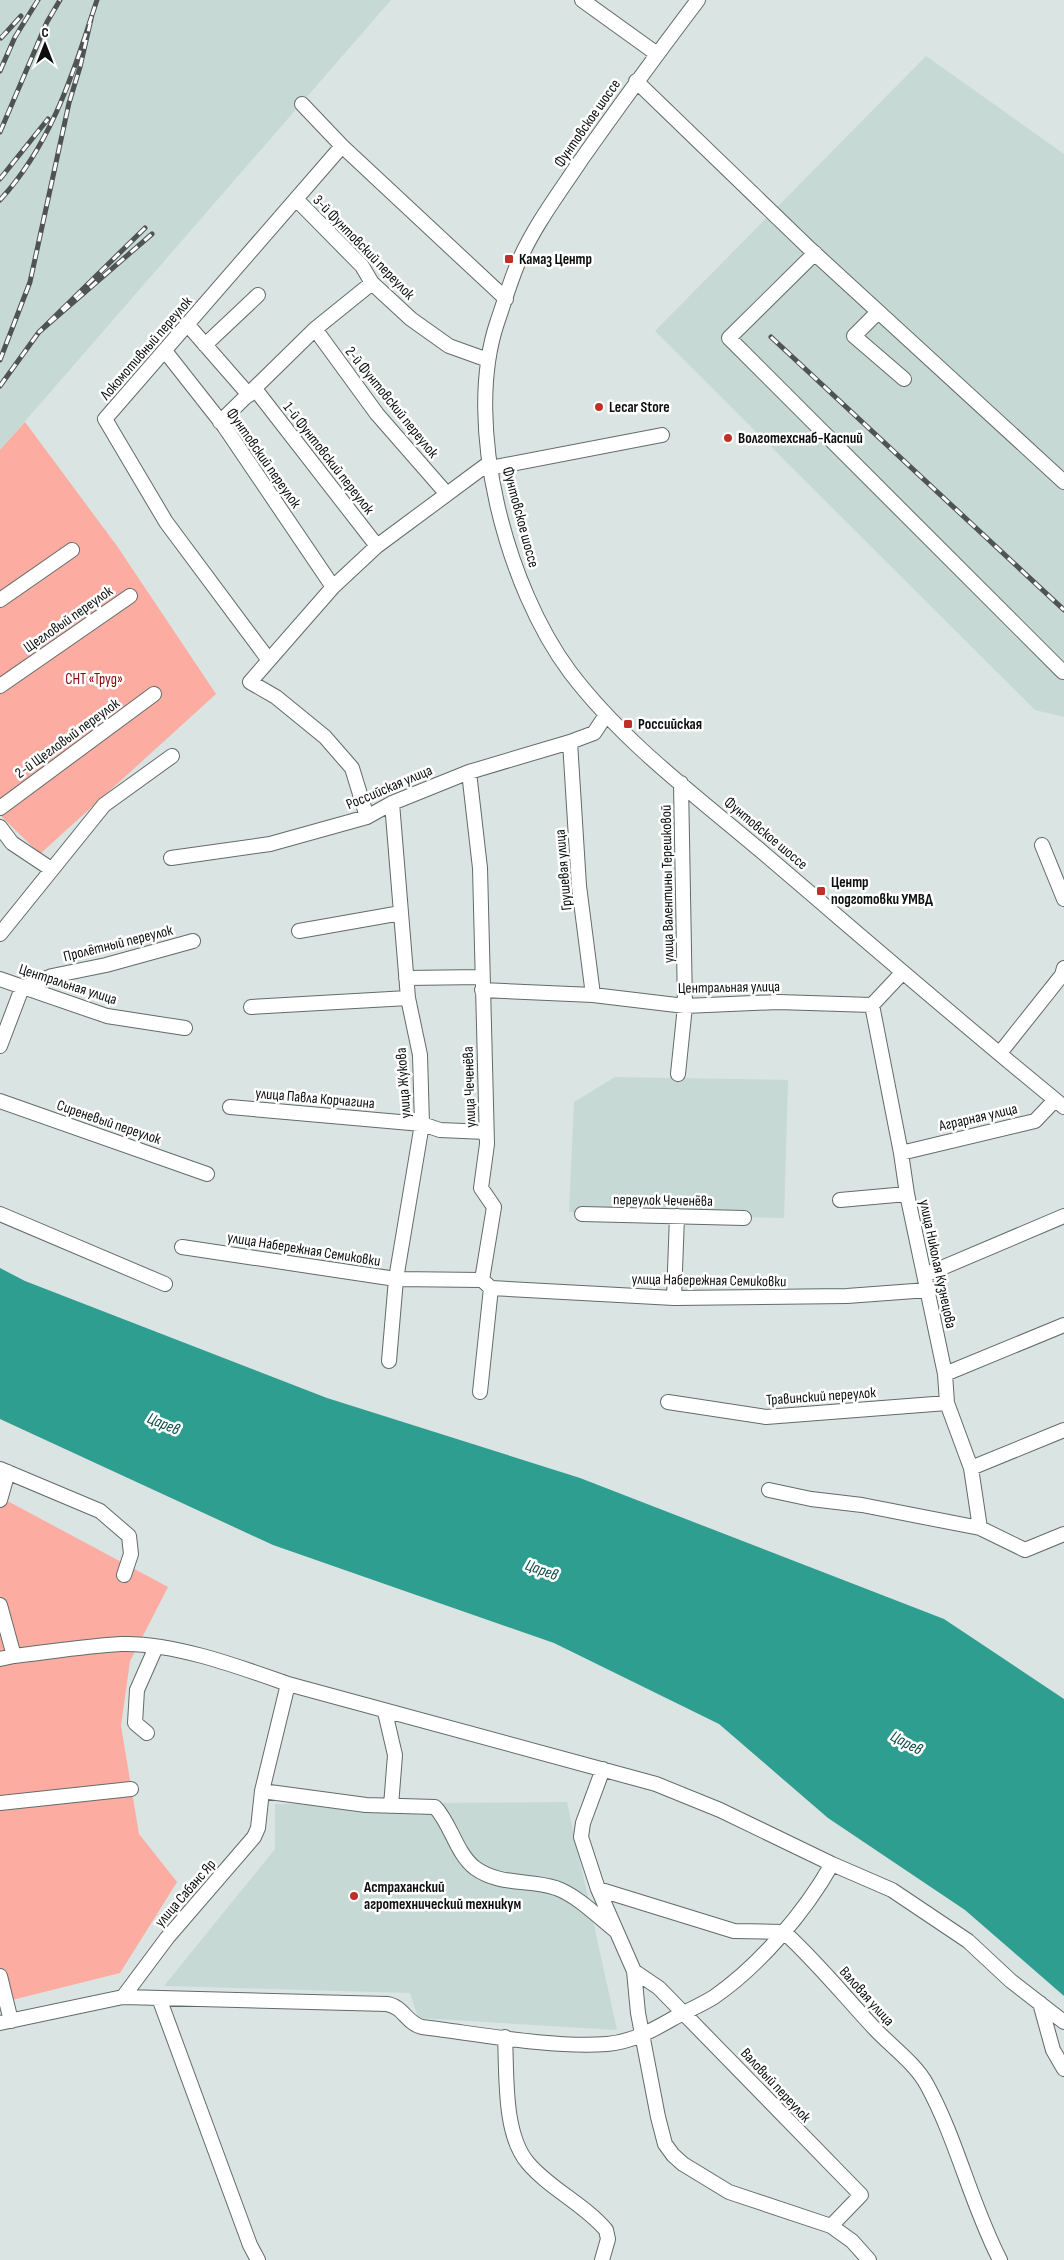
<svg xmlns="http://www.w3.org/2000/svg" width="1064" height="2260" font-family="'Sofia Sans Condensed',sans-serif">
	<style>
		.built { fill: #c6d9d5 }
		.green { fill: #fcaca1 }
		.water { fill: #2e9e91 }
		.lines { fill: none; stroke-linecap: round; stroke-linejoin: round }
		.minor-casing { stroke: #636b69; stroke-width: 16 }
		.minor { stroke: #fff; stroke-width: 14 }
		.rail-casing { stroke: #4f5453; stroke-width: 5 }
		.rail { stroke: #fff; stroke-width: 3; stroke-dasharray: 9; stroke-linecap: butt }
		.poi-dot { fill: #bf3128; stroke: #fff; stroke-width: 2 }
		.labels { text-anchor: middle; stroke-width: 5; stroke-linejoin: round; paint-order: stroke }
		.street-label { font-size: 15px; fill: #0c0f0e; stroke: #fff }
		.poi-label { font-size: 15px; font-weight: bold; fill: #0c0f0e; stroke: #fff; text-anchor: start }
		.park-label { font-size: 15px; fill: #860a08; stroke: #fff }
		.water-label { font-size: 16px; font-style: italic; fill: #0c4c45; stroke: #fff }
	</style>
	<rect width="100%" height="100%" fill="#dae4e2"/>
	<!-- built -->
	<path class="built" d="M0,0H391L0,450Z
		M926,56L1064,154V717L1035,710L655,331Z
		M615,1077L788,1080L784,1218L569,1212L574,1102Z
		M567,1802L617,2030L418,2018L410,1993L164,1986L275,1849V1804Z"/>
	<!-- green -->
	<path class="green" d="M25,422L117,546L216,694L40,854L0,815V450Z
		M0,1497L168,1587L130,1661L121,1726L139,1834L177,1882L120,1973L0,2003Z"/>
	<!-- water -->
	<path class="water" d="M0,1268L25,1281L327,1398L580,1478L944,1619L1064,1699V1996L965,1910L828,1818L719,1724L554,1643L273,1545L0,1419Z"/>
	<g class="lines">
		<defs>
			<path id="minor" d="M582,0L657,54
				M698,0C658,53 619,106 581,160C559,193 534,226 518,263C510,282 504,303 497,323C463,425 507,588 570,672C623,742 695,795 761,851C862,937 962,1024 1064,1107
				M636,81L810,249L1064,482
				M302,104L342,146L506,299
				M296,199L362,266L372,283L411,319L449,346L488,360
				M815,253L729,338L1063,672
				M878,312L854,336L904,379
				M187,324L249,395
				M315,329L377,414L446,493
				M205,345L258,295
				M165,351L224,426L333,587
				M255,389L377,546
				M220,422L315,329L372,283
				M490,468L662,435
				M0,600L72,550
				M268,659L166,522L105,419L342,146
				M0,686L130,596
				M570,742L579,886L593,995
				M469,772L480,868L487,1144L481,1188L494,1207L482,1280L491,1288L480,1392
				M0,808L154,694
				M367,817L352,768L325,737L276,697L250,682L333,587L377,546L489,463
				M0,827L12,843L51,869
				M1042,845L1064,899
				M171,858L270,844L367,817L392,803L469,772L570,742L594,733L606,715
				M299,931L401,913
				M0,934L104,805L172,756
				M406,978L481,977
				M0,979L107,1016L185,1028
				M482,990L593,995L685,1006L778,1002L872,1005L903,972
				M872,1005L901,1153L907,1194L945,1374L947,1403L971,1468L980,1528
				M251,1007L408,998
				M0,1046L22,988L52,976L106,965L193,941
				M1000,1053L1062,975L1064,968
				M678,1074L685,1006L681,783
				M0,1101L207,1174
				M230,1107L422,1124L440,1130L486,1132
				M901,1153L1035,1121L1055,1100
				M840,1200L907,1194
				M0,1214L165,1284
				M582,1214L744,1218
				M182,1247L396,1279L482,1280
				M925,1275L1064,1216
				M491,1288L674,1298L847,1296L928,1290
				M674,1298L677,1216
				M389,1361L396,1279L422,1124L420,1055L408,998L392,803
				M945,1374L1064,1325
				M668,1402L766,1417L947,1403
				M971,1468L1064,1430
				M0,1469L100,1511L129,1536L131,1554L124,1575
				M769,1490L811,1499L862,1505L980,1528L1025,1550L1064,1534
				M0,1500L8,1472
				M0,1605L14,1656L0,1659
				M14,1656C49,1652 85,1646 121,1644C172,1642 240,1667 288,1684L656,1784L720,1810L832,1864L892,1890L968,1941L1011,1981L1064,2022
				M385,1712L395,1755L391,1806
				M147,1733L135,1723L137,1690L156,1647
				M603,1769L583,1823L581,1837L598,1889L634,1971L638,2013L658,2117L665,2144L673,2155L683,2164L729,2192L831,2226L852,2241L869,2260
				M262,1791L366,1805L435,1807C451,1824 456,1853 475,1868C500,1886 529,1879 556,1888C578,1896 598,1917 616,1931
				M0,1803L131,1789
				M598,1889L734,1931L784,1932C817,1962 845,1997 875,2029C892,2047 915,2063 927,2085C957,2140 971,2204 1000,2260
				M634,1971L659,1988L861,2195L831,2226
				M0,1976L11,2021
				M123,1997L167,1938L254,1837L258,1828L262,1791L288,1684
				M159,1998L250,2245L258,2260
				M1040,2003L1053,2050L1064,2069
				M0,2023L123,1997L387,2004C404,2007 406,2023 422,2027C479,2034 551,2048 607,2044C632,2042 653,2030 674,2018C687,2011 701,2005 714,1997C759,1966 805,1912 832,1864
				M505,2037C507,2074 503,2134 528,2163C550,2189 584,2204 606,2230L608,2239L602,2260"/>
		</defs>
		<!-- minor casing -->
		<use href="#minor" class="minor-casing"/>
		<!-- minor -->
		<use href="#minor" class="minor"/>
		<defs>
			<path id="rail" d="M92,15L97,0
				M1,38L21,16
				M0,71L15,37L38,0
				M0,132L47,22L60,0
				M0,179L48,119
				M0,200C48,148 71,81 92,15L80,67L69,103L30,282L0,360
				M145,228L39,332L152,234
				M771,337L1064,610
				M0,386L39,332"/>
		</defs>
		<!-- rail casing -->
		<use href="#rail" class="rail-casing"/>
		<!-- rail -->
		<use href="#rail" class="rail"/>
	</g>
	<!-- markers -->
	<g class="poi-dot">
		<rect x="504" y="254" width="10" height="10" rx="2.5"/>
		<circle cx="599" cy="407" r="5"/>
		<circle cx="728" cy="438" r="5"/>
		<rect x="623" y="719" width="10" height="10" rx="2.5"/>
		<rect x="816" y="886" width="10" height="10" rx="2.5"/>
		<circle cx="354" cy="1896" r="5"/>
	</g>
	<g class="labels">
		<!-- street labels -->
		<g class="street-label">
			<text transform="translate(587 123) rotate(-55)" y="5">Фунтовское шоссе</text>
			<text transform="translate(364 247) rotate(46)" y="5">3-й Фунтовский переулок</text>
			<text transform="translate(146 348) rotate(-49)" y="5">Локомотивный переулок</text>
			<text transform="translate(392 402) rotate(51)" y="5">2-й Фунтовский переулок</text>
			<text transform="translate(264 458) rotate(55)" y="5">Фунтовский переулок</text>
			<text transform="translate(329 458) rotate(52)" y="5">1-й Фунтовский переулок</text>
			<text transform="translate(521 517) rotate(75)" y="5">Фунтовское шоссе</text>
			<text transform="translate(68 619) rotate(-35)" y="5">Щегловый переулок</text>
			<text transform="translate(67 738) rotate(-36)" y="5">2-й Щегловый переулок</text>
			<text transform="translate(389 787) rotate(-23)" y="5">Российская улица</text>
			<text transform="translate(766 833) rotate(40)" y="5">Фунтовское шоссе</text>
			<text transform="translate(563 870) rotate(-95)" y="5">Грушевая улица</text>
			<text transform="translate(667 884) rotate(-91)" y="5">улица Валентины Терешковой</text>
			<text transform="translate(118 943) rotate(-14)" y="5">Пролётный переулок</text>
			<text transform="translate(68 984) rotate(18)" y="5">Центральная улица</text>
			<text transform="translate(729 987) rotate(-1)" y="5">Центральная улица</text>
			<text transform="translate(403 1083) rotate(-94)" y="5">улица Жукова</text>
			<text transform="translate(469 1087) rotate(-92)" y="5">улица Чеченёва</text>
			<text transform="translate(315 1098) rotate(5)" y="5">улица Павла Корчагина</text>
			<text transform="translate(978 1117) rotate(-13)" y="5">Аграрная улица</text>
			<text transform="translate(109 1122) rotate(19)" y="5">Сиреневый переулок</text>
			<text transform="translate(663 1200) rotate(1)" y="5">переулок Чеченёва</text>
			<text transform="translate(304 1249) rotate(9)" y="5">улица Набережная Семиковки</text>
			<text transform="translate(938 1264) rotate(78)" y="5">улица Николая Кузнецова</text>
			<text transform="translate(709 1280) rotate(1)" y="5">улица Набережная Семиковки</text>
			<text transform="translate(821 1396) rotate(-4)" y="5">Травинский переулок</text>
			<text transform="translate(185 1893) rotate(-49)" y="5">улица Сабанс Яр</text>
			<text transform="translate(867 1996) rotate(48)" y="5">Валовая улица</text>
			<text transform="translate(776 2085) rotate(47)" y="5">Валовый переулок</text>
		</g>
		<!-- poi labels -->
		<g class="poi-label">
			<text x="519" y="264">Камаз Центр</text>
			<text x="609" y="412">Lecar Store</text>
			<text x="738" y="443">Волготехснаб-Каспий</text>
			<text x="638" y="729">Российская</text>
			<text x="831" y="887">Центр<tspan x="831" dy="17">подготовки УМВД</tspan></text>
			<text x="364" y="1892">Астраханский<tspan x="364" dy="17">агротехнический техникум</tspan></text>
		</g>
		<!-- park labels -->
		<g class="park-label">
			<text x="94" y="684">СНТ «Труд»</text>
		</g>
		<!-- water labels -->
		<g class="water-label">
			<text transform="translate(164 1423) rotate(23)" y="6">Царев</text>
			<text transform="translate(542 1569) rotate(20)" y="6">Царев</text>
			<text transform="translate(907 1742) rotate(28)" y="6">Царев</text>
		</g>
	</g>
	<!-- north arrow -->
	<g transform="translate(45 45)" stroke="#ffffff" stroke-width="4" paint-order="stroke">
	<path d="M0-4L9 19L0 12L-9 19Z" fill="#0c0f0e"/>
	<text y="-8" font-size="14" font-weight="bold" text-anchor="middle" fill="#0c0f0e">С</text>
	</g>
</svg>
